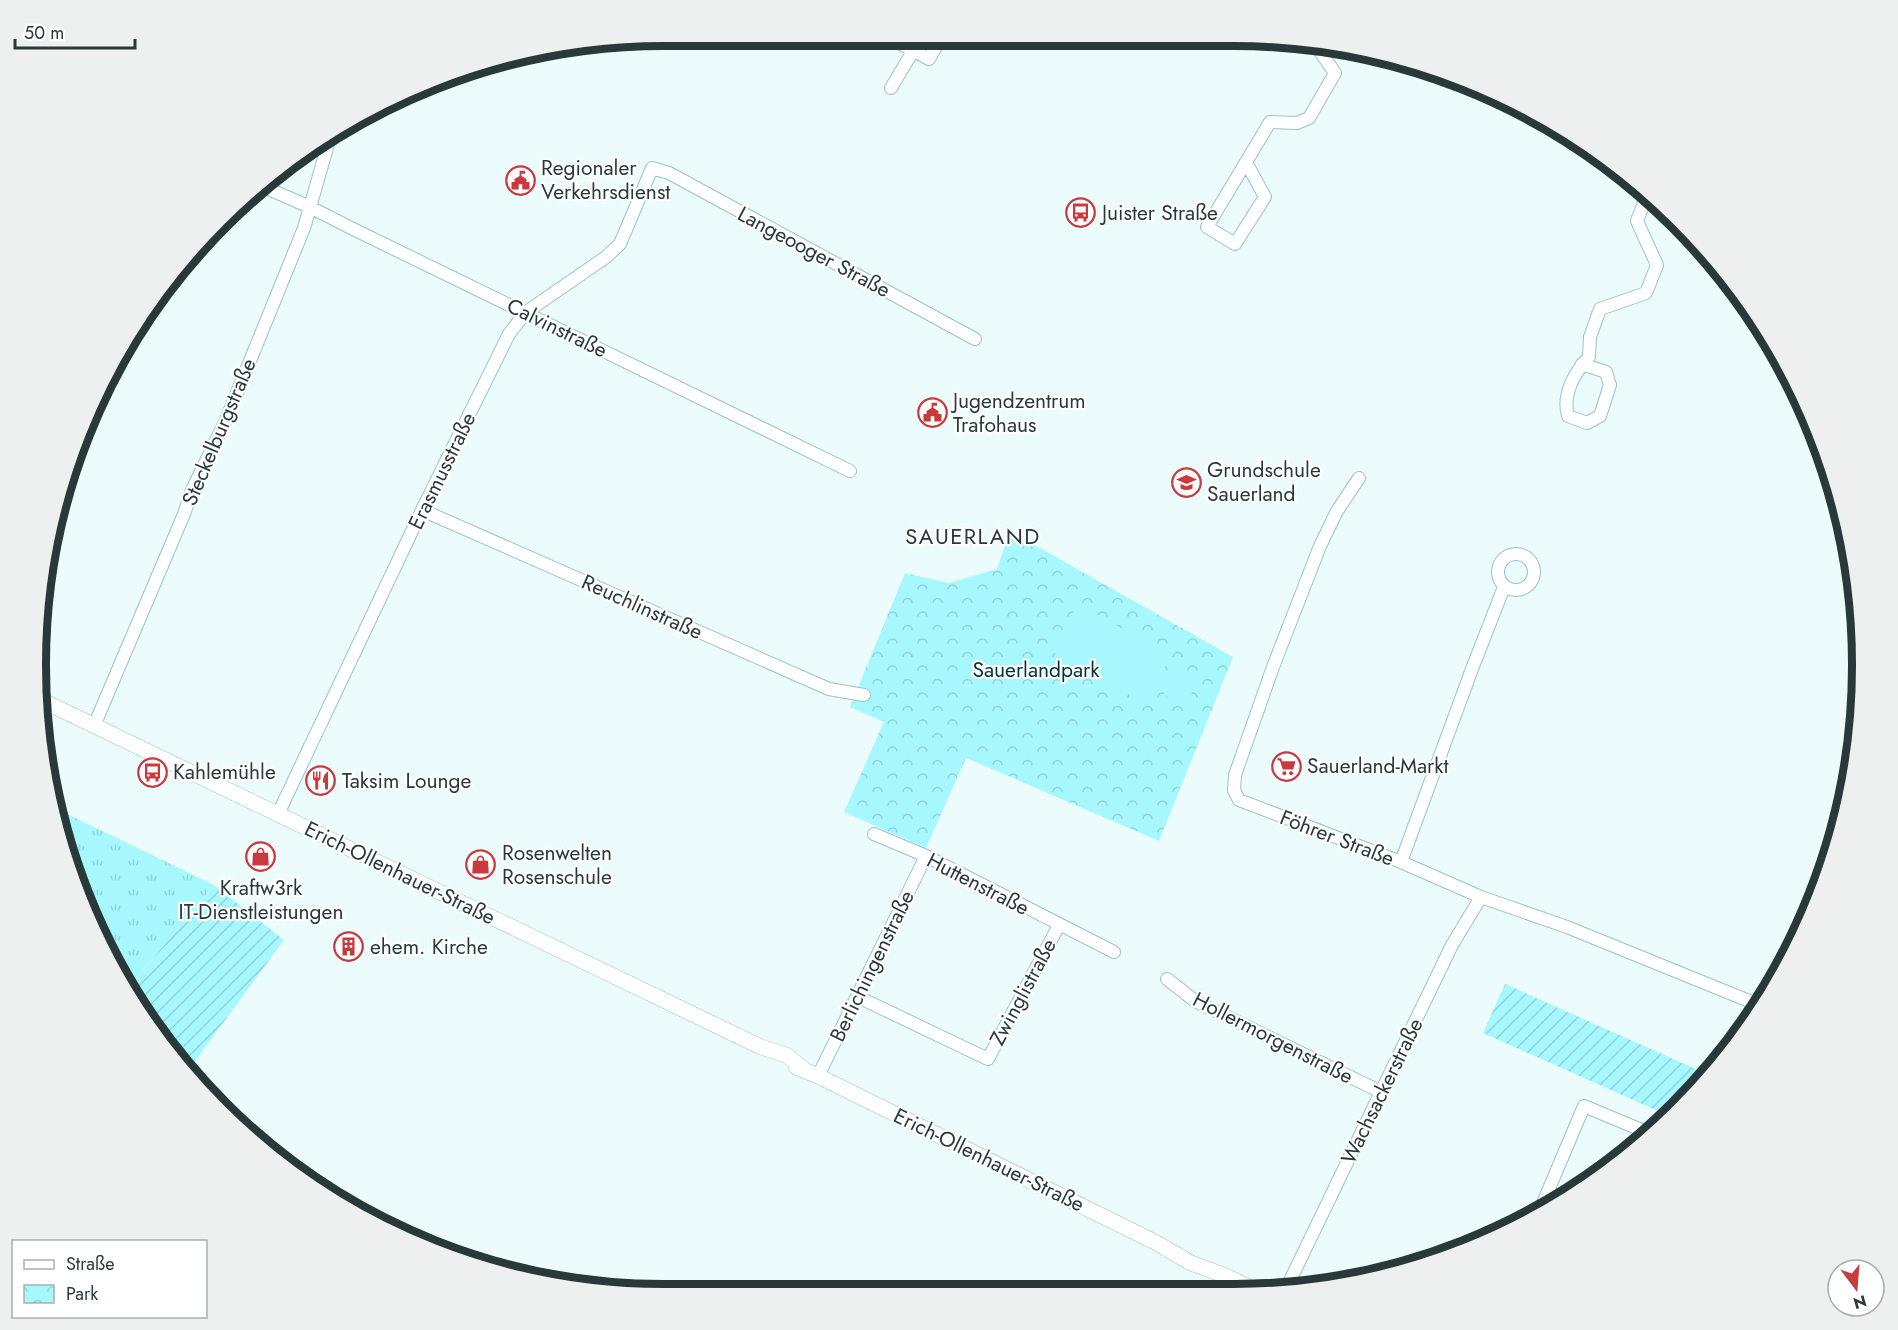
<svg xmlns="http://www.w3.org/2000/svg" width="1898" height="1330" font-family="Jost,sans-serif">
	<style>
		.grass { fill: url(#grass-tufts) }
		.park { fill: url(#park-crowns) }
		.garden { fill: url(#garden-furrows) }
		.pitch { fill: #a7f7fe }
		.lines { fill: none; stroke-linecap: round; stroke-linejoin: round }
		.minor-casing { stroke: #9bc3c6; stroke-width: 14 }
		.tertiary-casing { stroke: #9bc3c6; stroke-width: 16 }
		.minor { stroke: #fff; stroke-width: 12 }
		.tertiary { stroke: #fff; stroke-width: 15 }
		.labels { text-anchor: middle; stroke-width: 4.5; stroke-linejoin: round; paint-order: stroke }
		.poi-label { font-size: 21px; fill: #29393a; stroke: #fff; text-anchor: start }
		.street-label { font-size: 21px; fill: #29393a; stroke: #fff }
		.park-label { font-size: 21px; fill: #003337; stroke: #fff }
		.neighbourhood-label { font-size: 22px; letter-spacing: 1.5px; fill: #29393a; stroke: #fff }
		.rim { fill: none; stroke: #29393a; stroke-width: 8 }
	</style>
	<defs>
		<pattern id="grass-tufts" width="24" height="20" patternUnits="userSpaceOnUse" patternTransform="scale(1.5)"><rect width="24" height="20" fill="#a7f7fe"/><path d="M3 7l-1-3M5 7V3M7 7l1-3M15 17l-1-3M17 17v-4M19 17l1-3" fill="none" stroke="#90d4da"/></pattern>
		<pattern id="park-crowns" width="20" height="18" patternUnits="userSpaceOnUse" patternTransform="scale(1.5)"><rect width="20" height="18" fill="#a7f7fe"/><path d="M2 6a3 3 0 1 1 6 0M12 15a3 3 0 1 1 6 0" fill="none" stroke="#90d4da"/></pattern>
		<pattern id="garden-furrows" width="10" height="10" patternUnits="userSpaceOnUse" patternTransform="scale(1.5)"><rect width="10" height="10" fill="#a7f7fe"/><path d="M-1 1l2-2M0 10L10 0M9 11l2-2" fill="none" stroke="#90d4da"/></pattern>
	</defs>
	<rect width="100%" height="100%" fill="#ecfcfd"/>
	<!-- grass -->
	<path class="grass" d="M63,812L214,885L130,986L101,943L59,818Z"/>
	<!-- park -->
	<path class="park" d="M1010,531L1233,657L1159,841L966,758L926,848L844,812L884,722L850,707L905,573L949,583L997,569Z"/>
	<!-- garden -->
	<path class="garden" d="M214,885L284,940L187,1072L130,986Z
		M1505,984L1707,1074L1669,1116L1483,1033Z"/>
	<!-- pitch -->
	<path class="pitch" d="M1078,604L1171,655L1145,703L1052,652Z
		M1163 687a15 15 0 1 1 30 0a15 15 0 1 1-30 0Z"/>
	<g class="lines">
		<defs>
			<path id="minor" d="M903,36L899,43L929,59L942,36
				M891,88L913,51
				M1246,162L1265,197L1235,244L1207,227L1270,122L1297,123L1309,118L1335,73L1315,44
				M264,187L310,207L351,228L850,471
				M1582,364L1606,372L1610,385L1600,416L1587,423L1568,416C1562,395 1574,373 1589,357L1590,337L1600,309L1646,293L1657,265L1637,221L1647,195
				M1359,478L1337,511L1320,546L1273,667L1235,775L1234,790L1239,800L1401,862L1481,897L1567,927L1759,1005
				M422,510L829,689L864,695
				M1498 572a18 18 0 1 1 36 0a18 18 0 1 1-36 0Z
				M94,726L184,514L192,490L226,420L304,228L331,134
				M278,814L422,510L509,334L525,313L606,257L620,244L652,168L669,173L975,339
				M874,834L926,856L1114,952
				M1401,862L1472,669L1504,587
				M1167,979L1195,1001L1381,1092
				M858,997L988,1059L1059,925
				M818,1076L926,856
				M1540,1210L1584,1106L1651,1134
				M1286,1289L1452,945L1481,897"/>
			<path id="tertiary" d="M39,699L761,1047L786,1055L804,1069
				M796,1067L818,1076L1155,1242L1191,1263L1226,1276L1252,1289"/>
		</defs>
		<!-- minor casing -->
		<use href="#minor" class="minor-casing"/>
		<!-- tertiary casing -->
		<use href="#tertiary" class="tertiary-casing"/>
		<!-- minor -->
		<use href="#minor" class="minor"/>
		<!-- tertiary -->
		<use href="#tertiary" class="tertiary"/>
	</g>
	<!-- icons -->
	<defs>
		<symbol id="civic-ring" viewBox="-11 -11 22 22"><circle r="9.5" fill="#fff" stroke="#c93a3e" stroke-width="1.5"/><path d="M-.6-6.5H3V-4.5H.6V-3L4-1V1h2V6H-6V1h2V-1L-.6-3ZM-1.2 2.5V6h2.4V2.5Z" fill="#c93a3e"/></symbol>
		<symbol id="bus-ring" viewBox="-11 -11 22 22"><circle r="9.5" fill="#fff" stroke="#c93a3e" stroke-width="1.5"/><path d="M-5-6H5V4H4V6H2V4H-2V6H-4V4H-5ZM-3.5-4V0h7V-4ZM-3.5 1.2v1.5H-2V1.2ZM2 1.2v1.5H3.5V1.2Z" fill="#c93a3e"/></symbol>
		<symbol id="school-ring" viewBox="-11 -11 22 22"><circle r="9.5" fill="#fff" stroke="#c93a3e" stroke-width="1.5"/><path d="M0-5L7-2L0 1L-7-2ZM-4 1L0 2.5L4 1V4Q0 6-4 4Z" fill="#c93a3e"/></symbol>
		<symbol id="supermarket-ring" viewBox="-11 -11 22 22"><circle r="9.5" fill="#fff" stroke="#c93a3e" stroke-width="1.5"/><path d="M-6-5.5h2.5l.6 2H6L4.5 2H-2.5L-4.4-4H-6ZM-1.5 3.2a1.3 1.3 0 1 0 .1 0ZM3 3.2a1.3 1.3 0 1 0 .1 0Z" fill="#c93a3e"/></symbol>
		<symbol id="restaurant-ring" viewBox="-11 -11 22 22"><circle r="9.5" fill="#fff" stroke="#c93a3e" stroke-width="1.5"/><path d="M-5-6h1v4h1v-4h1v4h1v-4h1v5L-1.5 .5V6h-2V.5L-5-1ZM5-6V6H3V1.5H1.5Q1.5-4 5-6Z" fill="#c93a3e"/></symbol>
		<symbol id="shop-ring" viewBox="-11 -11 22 22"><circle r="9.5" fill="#fff" stroke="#c93a3e" stroke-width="1.5"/><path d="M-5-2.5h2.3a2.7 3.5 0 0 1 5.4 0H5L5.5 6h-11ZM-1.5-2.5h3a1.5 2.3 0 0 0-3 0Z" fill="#c93a3e"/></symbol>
		<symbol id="building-ring" viewBox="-11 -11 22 22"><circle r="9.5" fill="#fff" stroke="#c93a3e" stroke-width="1.5"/><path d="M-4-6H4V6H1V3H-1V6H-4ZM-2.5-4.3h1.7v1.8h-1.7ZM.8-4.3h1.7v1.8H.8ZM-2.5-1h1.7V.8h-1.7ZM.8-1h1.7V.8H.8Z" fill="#c93a3e"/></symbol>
	</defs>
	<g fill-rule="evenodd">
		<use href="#civic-ring" x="504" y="164" width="33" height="33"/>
		<use href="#bus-ring" x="1064" y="196" width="33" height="33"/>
		<use href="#civic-ring" x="916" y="396" width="33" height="33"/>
		<use href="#school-ring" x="1170" y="466" width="33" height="33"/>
		<use href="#supermarket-ring" x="1270" y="750" width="33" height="33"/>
		<use href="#bus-ring" x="136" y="756" width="33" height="33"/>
		<use href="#restaurant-ring" x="304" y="764" width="33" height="33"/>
		<use href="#shop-ring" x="244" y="840" width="33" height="33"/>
		<use href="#shop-ring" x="464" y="848" width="33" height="33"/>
		<use href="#building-ring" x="332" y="930" width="33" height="33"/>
	</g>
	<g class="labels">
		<!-- poi labels -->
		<g class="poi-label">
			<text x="541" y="175">Regionaler<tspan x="541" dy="24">Verkehrsdienst</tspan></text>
			<text x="1102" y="220">Juister Straße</text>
			<text x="953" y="408">Jugendzentrum<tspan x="953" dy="24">Trafohaus</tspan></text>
			<text x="1207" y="477">Grundschule<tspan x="1207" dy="24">Sauerland</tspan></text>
			<text x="1307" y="773">Sauerland-Markt</text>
			<text x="173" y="779">Kahlemühle</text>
			<text x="342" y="788">Taksim Lounge</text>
			<text x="502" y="860">Rosenwelten<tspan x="502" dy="24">Rosenschule</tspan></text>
			<text x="261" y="895" text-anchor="middle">Kraftw3rk<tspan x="261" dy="24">IT-Dienstleistungen</tspan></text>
			<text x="370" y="954">ehem. Kirche</text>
		</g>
		<!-- street labels -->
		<g class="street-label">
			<text transform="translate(814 252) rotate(28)" y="7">Langeooger Straße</text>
			<text transform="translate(557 328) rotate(26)" y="7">Calvinstraße</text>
			<text transform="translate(219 432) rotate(-67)" y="7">Steckelburgstraße</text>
			<text transform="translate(442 471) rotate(-64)" y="7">Erasmusstraße</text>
			<text transform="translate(642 607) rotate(24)" y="7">Reuchlinstraße</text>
			<text transform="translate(1337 838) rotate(21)" y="7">Föhrer Straße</text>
			<text transform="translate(400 873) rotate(26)" y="7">Erich-Ollenhauer-Straße</text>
			<text transform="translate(978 884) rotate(27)" y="7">Huttenstraße</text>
			<text transform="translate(872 966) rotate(-64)" y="7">Berlichingenstraße</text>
			<text transform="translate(1023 992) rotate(-62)" y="7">Zwinglistraße</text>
			<text transform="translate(1273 1038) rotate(27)" y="7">Hollermorgenstraße</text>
			<text transform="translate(1382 1091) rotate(-64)" y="7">Wachsackerstraße</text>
			<text transform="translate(989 1160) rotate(26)" y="7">Erich-Ollenhauer-Straße</text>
		</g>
		<!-- park labels -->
		<g class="park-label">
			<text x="1036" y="677">Sauerlandpark</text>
		</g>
		<!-- neighbourhood labels -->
		<g class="neighbourhood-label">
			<text x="973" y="544">SAUERLAND</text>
		</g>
	</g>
	<!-- crop -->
	<path d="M0 0H1898V1330H0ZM664 46H1234A618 618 0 0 1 1852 664V666A618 618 0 0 1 1234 1284H664A618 618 0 0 1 46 666V664A618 618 0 0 1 664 46Z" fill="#eeefef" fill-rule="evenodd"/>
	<path class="rim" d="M664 46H1234A618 618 0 0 1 1852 664V666A618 618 0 0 1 1234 1284H664A618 618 0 0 1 46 666V664A618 618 0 0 1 664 46Z"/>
	<!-- legend -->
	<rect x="12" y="1240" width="195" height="78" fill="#ffffff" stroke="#a9b0b0" stroke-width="1.5"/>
	<rect x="24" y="1260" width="30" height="9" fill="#ffffff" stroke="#a9b0b0" stroke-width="1.5"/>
	<text x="66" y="1270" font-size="18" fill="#29393a">Straße</text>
	<rect x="24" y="1285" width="30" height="18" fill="url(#park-crowns)" stroke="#a9b0b0" stroke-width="1.5"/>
	<text x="66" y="1300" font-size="18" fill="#29393a">Park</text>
	<!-- north arrow -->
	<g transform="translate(1856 1288) rotate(164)"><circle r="28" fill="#ffffff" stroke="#a9b0b0" stroke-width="1.5"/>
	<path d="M0-4.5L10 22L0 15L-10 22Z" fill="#c93a3e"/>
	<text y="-9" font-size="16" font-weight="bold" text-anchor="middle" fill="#29393a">N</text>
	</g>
	<!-- scale -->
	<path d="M15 39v9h120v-9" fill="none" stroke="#29393a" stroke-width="3"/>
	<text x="24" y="39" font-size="18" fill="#29393a" stroke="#ffffff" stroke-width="4.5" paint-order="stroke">50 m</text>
</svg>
